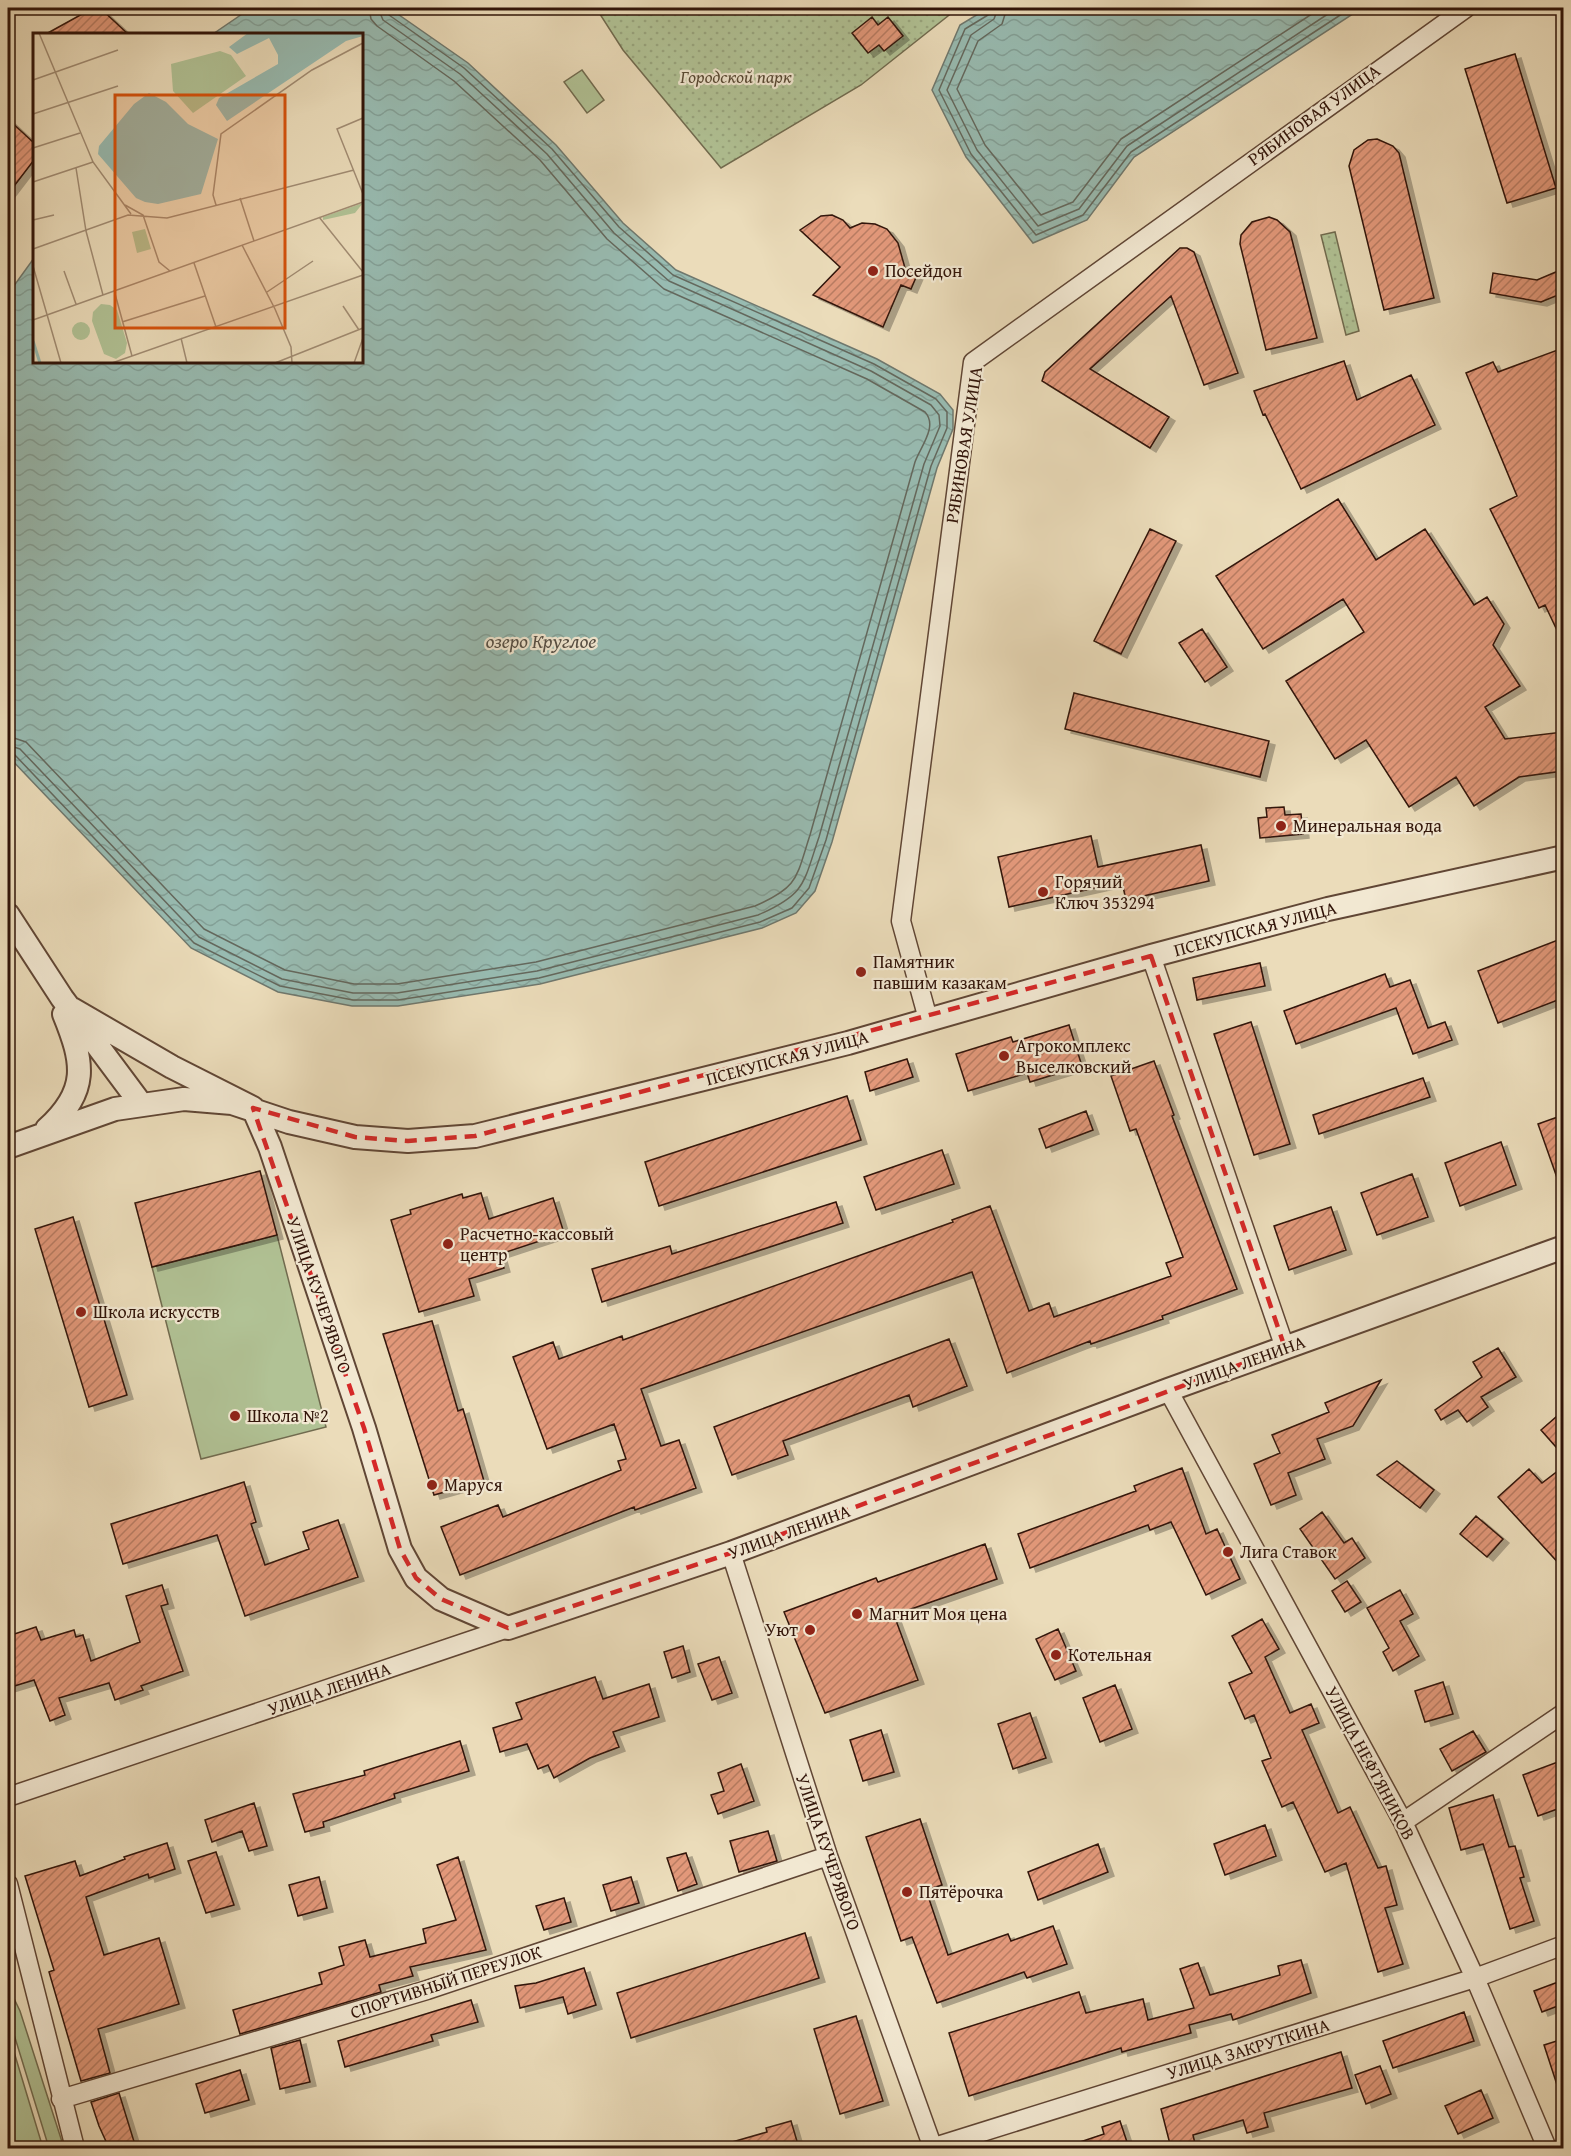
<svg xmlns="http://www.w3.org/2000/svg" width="1571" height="2156" font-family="'Gentium Book Plus',serif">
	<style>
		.grass { fill: #b1c295; stroke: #716b4f; stroke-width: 1.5 }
		.park { fill: url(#park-dots); stroke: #716b4f; stroke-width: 1.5 }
		.water { fill: url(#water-waves); stroke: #6f786e; stroke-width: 1.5 }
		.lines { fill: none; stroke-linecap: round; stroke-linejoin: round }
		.shore { stroke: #64685d; stroke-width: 1.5 }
		.building { fill: url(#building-hatch); stroke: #311409; stroke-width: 1.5; filter: url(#shadow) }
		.minor-casing { stroke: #604635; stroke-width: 21 }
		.tertiary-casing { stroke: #604635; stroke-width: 26 }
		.minor { stroke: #f2e8d2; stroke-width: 18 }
		.tertiary { stroke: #f2e8d2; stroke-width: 22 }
		.marked { fill: none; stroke: #d62828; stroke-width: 4.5; stroke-dasharray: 12 8; stroke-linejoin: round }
		.poi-dot { fill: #8f2418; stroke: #f2e8d2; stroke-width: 2 }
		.labels { text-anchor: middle; stroke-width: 4.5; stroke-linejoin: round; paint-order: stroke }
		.park-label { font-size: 18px; font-style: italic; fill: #574833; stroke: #f2e8d2 }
		.street-label { font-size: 18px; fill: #311409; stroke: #f2e8d2 }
		.poi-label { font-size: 18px; fill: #311409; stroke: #f2e8d2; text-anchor: start }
		.water-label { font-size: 20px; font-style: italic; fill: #554e44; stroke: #f2e8d2 }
		.inset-river { fill: none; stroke: #98bbb1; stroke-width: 3 }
		.inset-road { fill: none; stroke: #a18c73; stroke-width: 1.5 }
		.view { fill: #d6520c; fill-opacity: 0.15; stroke: #d6520c; stroke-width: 3 }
		.inset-edge { fill: none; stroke: #311409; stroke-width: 3 }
	</style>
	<defs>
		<pattern id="park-dots" width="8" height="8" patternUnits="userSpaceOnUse" patternTransform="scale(1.5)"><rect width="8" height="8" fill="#b1c295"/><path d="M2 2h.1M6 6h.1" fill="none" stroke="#99a67f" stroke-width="1.8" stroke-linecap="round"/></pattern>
		<pattern id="water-waves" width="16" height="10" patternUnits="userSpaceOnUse" patternTransform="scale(1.5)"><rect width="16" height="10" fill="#98bbb1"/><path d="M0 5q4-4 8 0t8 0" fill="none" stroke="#83a097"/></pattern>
		<pattern id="building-hatch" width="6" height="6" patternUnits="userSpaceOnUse" patternTransform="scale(1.5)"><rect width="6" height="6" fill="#e2987a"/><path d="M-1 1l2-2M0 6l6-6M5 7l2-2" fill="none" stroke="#b87b62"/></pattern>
		<filter id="shadow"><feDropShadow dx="6" dy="4" stdDeviation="0" flood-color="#0004"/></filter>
	</defs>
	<rect width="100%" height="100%" fill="#ebdcba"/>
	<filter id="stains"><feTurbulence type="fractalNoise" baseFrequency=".00333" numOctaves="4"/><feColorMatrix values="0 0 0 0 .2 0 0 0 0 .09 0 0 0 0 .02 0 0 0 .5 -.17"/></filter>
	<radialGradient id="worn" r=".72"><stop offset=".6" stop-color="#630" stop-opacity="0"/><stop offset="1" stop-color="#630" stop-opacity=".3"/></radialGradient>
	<!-- grass -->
	<path class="grass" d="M582,70L604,100L587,113L564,82Z
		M277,1235L326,1427L201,1459L152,1267Z
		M8,1986L20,2011L64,2148H49L8,2015Z
		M8,2032L43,2148H8Z"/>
	<!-- park -->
	<path class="park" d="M596,8H958L861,85L721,168L623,50Z
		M1335,232L1359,331L1346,335L1321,235Z"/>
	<!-- water -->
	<path class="water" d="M251,8H389L468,63L556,145L623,223L676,270L877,359L940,394L953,410V429L937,468L832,842L815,891L796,913L762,928L540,984L398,1006H352L278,992L191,948L8,756V294L34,258V362H362V34H213Z
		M988,8H1362L1134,157L1087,220L1033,243L966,157L932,90L960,25Z"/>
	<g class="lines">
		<!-- shore -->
		<path class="shore" d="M990,8L988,15L965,29L939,90L971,154L1036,235L1083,215L1131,152L1351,8
			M998,8L994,19L971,35L947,90L977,150L1038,226L1079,209L1127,146L1337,8
			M1007,8L1002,24L978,41L957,89L985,145L1041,215L1073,202L1121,139L1321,8
			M8,736L26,742L204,929L285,970L354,984H397L536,962L755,906C799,887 796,878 810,835L915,462C921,446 938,426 925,412L867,379L664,289L607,239L540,160L454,81L377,26L371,19L369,8
			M8,745L20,749L199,937L282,979L353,993H397L537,971L758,915C806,894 803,884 819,837L924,464L940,426L939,415L931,405L871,371L669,281L614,233L547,154L460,74L383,20L378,8
			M8,752L14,754L194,943L280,986L353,1000H398L539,978L760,922L792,908L809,888L826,840L931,466L947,428V412L936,399L874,364L673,275L619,227L552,149L464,68L389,15L386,8"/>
	</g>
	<!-- building -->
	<path class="building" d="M93,8H100L128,34H46Z
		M872,17L878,25L888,17L903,36L884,51L879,45L868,53L852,33Z
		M1515,54L1556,188L1507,203L1465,69Z
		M8,119L34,143V160L8,194Z
		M1377,139L1393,146L1399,153L1434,298L1384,310L1349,166L1354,150L1368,140Z
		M832,215L843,220L850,228L862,223L875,224L887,229L898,243L905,268L917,275L911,289L901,285L883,327L813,295L840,267L800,230L821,216Z
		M1269,217L1277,220L1290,232L1317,338L1266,350L1240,244L1241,235L1252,222Z
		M1180,248H1187L1194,252L1238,373L1204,385L1171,296L1090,369L1169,417L1150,448L1042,381L1045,372Z
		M1563,269V293L1541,302L1490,293L1493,273L1537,280Z
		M1563,348V583L1556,586L1563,601V643L1545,605L1539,608L1490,509L1517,496L1466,373L1493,362L1498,372Z
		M1344,361L1357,400L1411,375L1435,425L1301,489L1265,414L1263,415L1254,391Z
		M1338,499L1376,560L1425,529L1474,605L1487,597L1504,624L1493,645L1520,686L1485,707L1505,739L1563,732V771L1519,777L1474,806L1456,777L1409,807L1366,740L1335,759L1286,681L1364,632L1343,599L1263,649L1216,576Z
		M1150,529L1176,541L1121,654L1094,641Z
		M1202,629L1227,667L1205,682L1179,643Z
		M1074,693L1269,741L1260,777L1065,729Z
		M1284,807L1285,815L1301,814L1303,834L1260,838L1258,818L1267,817L1266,808Z
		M1091,836L1098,867L1201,845L1209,881L1126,900L1122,882L1009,907L998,857Z
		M1563,938V998L1498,1023L1478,971Z
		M1260,963L1265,986L1197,1000L1193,978Z
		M1385,974L1390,987L1410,980L1428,1028L1445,1022L1452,1040L1413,1054L1396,1008L1296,1044L1284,1011Z
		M1251,1022L1290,1144L1254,1155L1214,1034Z
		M1069,1025L1082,1066L1030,1082L1027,1073L968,1091L956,1054L1011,1037L1013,1042Z
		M907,1059L913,1077L870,1091L865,1072Z
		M1154,1061L1174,1115L1172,1116L1237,1289L1162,1316L1163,1319L1091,1344L1090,1341L1007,1373L972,1272L641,1389L661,1446L679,1440L696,1488L635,1510L634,1507L460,1575L441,1527L498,1505L503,1517L621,1470L618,1461L626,1459L614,1424L547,1449L513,1357L553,1342L559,1359L622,1336L623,1340L953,1222L952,1220L990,1206L1029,1311L1049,1303L1054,1317L1171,1276L1166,1263L1183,1257L1136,1129L1130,1131L1111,1076Z
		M1423,1078L1430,1097L1319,1134L1313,1115Z
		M847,1096L861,1140L659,1206L645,1162Z
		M1086,1111L1093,1130L1046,1148L1039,1129Z
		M1563,1115V1189H1561L1538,1124Z
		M1501,1142L1516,1185L1460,1206L1445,1163Z
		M942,1150L954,1184L876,1210L864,1177Z
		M260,1171L277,1235L152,1267L135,1203Z
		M1412,1174L1428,1217L1377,1235L1361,1193Z
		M481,1193L489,1219L553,1198L564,1233L500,1254L504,1268L469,1279L474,1296L419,1312L391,1220L411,1214L410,1210L462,1194L463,1198Z
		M836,1202L843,1223L602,1302L592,1269L670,1246L672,1254Z
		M1331,1207L1346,1250L1289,1270L1274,1226Z
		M73,1217L127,1395L89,1407L35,1229Z
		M432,1321L458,1411L463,1409L484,1481L434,1495L383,1334Z
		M949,1339L967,1386L913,1407L909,1395L783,1441L788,1455L732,1475L714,1427Z
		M1498,1348L1516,1377L1481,1397L1488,1407L1467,1422L1458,1410L1441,1420L1435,1410L1482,1377L1473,1362Z
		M1381,1380L1353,1426L1317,1439L1325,1459L1288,1473L1296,1495L1271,1505L1254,1464L1280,1453L1272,1435L1329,1412L1325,1403Z
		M1563,1411V1455L1541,1430Z
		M1397,1461L1434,1490L1420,1508L1377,1475Z
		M1563,1467V1568L1498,1497L1529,1469L1542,1483Z
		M1182,1468L1206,1534L1217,1529L1240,1579L1206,1595L1171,1522L1150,1530L1148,1525L1030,1568L1018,1534L1136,1491L1134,1486Z
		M244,1482L256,1522L251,1524L265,1565L309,1549L303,1532L338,1520L358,1577L245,1616L217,1535L123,1564L111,1524Z
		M1322,1512L1344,1543L1352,1538L1365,1558L1335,1579L1300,1529Z
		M1476,1516L1503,1539L1487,1557L1460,1534Z
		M985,1544L997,1579L894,1615L918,1680L825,1713L784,1612L876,1578L878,1582Z
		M1347,1581L1361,1602L1345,1612L1332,1591Z
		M162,1585L168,1604L161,1606L183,1671L141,1686L143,1690L115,1700L109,1683L59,1698L65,1715L50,1721L34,1680L8,1688V1636L36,1627L41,1640L74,1630L76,1637L83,1635L91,1661L140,1642L126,1596Z
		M1400,1590L1413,1614L1400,1621L1419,1656L1393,1671L1383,1652L1389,1648L1367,1608Z
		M1262,1619L1279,1649L1265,1657L1290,1713L1311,1704L1319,1723L1302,1730L1338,1813L1350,1807L1378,1868L1386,1866L1397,1905L1385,1908L1403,1964L1378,1972L1346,1863L1325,1872L1293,1802L1282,1807L1262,1761L1271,1758L1254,1715L1245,1719L1229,1683L1252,1673L1232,1636Z
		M1058,1629L1076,1671L1055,1680L1036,1639Z
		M683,1646L690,1672L672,1678L664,1652Z
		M719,1657L732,1693L712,1700L698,1664Z
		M595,1677L603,1699L649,1684L659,1717L613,1732L619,1747L590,1758L554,1778L548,1765L538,1769L527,1744L500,1752L493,1728L522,1719L516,1703Z
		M1443,1682L1453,1714L1425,1722L1415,1691Z
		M1115,1685L1132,1729L1100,1742L1083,1698Z
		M1030,1713L1046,1758L1013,1769L998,1724Z
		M881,1730L894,1772L863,1781L850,1740Z
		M1473,1731L1486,1752L1452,1771L1440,1749Z
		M460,1741L469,1771L394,1794L395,1798L323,1822L324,1827L305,1832L293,1794L365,1775L364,1771Z
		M1563,1760V1807L1538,1816L1523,1775Z
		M741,1764L754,1801L718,1814L711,1795L724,1791L718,1773Z
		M1493,1795L1509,1847L1515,1846L1524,1877L1520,1878L1534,1921L1510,1929L1483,1844L1461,1850L1449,1808Z
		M254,1803L267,1846L249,1851L242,1831L212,1842L205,1820Z
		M920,1819L942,1885L926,1890L948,1955L1008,1934L1011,1941L1053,1926L1067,1964L1027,1978L1024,1972L937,2003L912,1937L901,1941L866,1837Z
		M1265,1825L1276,1856L1225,1875L1214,1844Z
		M768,1831L777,1861L739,1872L730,1841Z
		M167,1843L175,1869L149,1878L148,1874L86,1897L104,1955L159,1938L179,2004L98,2029L110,2073L81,2081L49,1972L54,1970L25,1876L75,1861L80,1876L125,1859L124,1857Z
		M1098,1844L1108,1872L1038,1900L1028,1872Z
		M216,1852L234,1905L206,1913L188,1861Z
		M686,1853L697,1884L678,1891L667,1858Z
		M458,1857L486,1950L410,1967L413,1976L379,1985L381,1992L240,2034L233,2010L322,1984L319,1973L344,1965L339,1947L365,1940L370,1957L426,1943L423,1929L456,1920L437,1865Z
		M319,1877L327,1908L298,1916L289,1885Z
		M631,1877L639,1903L611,1911L603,1885Z
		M564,1898L571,1922L544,1930L536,1906Z
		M805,1933L819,1978L631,2038L617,1993Z
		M1301,1960L1311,1993L1233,2020L1231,2014L1189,2025L1191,2033L1122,2052L1121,2048L969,2096L949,2033L1079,1992L1086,2013L1143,1999L1148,2020L1194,2008L1180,1969L1198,1963L1210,1995L1280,1975L1278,1966Z
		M584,1968L596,2005L568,2014L563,1997L520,2008L515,1986L536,1983Z
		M1558,1982L1563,2004L1542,2012L1534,1991Z
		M471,2000L478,2022L431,2035L433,2041L345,2067L338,2041Z
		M1464,2012L1474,2041L1393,2068L1383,2041Z
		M856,2016L883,2101L840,2114L814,2029Z
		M1563,2039V2093L1560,2094L1544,2045Z
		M300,2040L310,2082L280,2089L271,2048Z
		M1341,2052L1352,2088L1264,2113L1268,2127L1247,2133L1243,2120L1193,2135L1196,2148H1171L1161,2109Z
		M1380,2066L1391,2094L1366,2104L1355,2075Z
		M240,2070L249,2100L205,2113L196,2084Z
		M1481,2090L1493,2118L1458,2134L1445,2106Z
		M119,2093L136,2148H109L99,2126L91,2102Z
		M791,2121L799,2148H726L725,2144L767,2132L766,2128Z
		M1120,2121L1128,2145L1117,2148H1071V2145L1104,2134L1102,2127Z"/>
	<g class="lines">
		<defs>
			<path id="minor" d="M1151,956L1285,1348
				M928,1019L901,921L973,362L1466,8
				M1168,1390L1403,1822L1475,1978L1547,2148
				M731,1553L828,1856L933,2148
				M8,1797L508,1628
				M1403,1822L1564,1713
				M8,1884L75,2148
				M61,2099L427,1990L828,1856
				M931,2148L1475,1978L1564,1945"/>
			<path id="tertiary" d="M8,915L62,998L141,1104
				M72,1009L172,1067L253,1108L270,1147L364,1428L400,1549L416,1578L441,1599L508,1628L731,1553L1168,1390L1564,1247
				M47,1129C89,1091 84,1063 64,1014
				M8,1147L115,1109L184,1099L232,1103L289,1122L355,1137L408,1141L475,1136L848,1043L1151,956L1328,909L1564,857"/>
		</defs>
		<!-- minor casing -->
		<use href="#minor" class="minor-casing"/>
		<!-- tertiary casing -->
		<use href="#tertiary" class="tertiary-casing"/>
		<!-- minor -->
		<use href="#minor" class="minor"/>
		<!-- tertiary -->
		<use href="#tertiary" class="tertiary"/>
	</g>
	<!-- marked area -->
	<path class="marked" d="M1151,956L1285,1348L731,1553L508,1628L441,1599L416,1578L400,1549L364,1428L253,1108L355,1137L408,1141L475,1136Z"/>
	<!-- markers -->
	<g class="poi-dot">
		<circle cx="873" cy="271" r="6"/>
		<circle cx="1281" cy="826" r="6"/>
		<circle cx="1043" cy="892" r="6"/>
		<circle cx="861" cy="972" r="6"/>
		<circle cx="1004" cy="1056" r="6"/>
		<circle cx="448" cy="1244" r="6"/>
		<circle cx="81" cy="1312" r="6"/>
		<circle cx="235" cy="1416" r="6"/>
		<circle cx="432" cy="1485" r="6"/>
		<circle cx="1228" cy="1552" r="6"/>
		<circle cx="857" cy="1614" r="6"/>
		<circle cx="810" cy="1630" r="6"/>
		<circle cx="1056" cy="1655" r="6"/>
		<circle cx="907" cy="1892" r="6"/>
	</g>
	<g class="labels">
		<!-- park labels -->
		<g class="park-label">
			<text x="736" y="83">Городской парк</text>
		</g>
		<!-- street labels -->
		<g class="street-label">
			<text transform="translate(1314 115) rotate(-36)" y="6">РЯБИНОВАЯ УЛИЦА</text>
			<text transform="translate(964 445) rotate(-81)" y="6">РЯБИНОВАЯ УЛИЦА</text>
			<text transform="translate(1255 929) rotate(-15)" y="6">ПСЕКУПСКАЯ УЛИЦА</text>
			<text transform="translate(787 1058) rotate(-15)" y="6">ПСЕКУПСКАЯ УЛИЦА</text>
			<text transform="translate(319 1295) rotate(71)" y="6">УЛИЦА КУЧЕРЯВОГО</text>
			<text transform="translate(1244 1363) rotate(-20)" y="6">УЛИЦА ЛЕНИНА</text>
			<text transform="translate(789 1532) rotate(-20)" y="6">УЛИЦА ЛЕНИНА</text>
			<text transform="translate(329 1689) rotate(-19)" y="6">УЛИЦА ЛЕНИНА</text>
			<text transform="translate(1370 1763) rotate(62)" y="6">УЛИЦА НЕФТЯНИКОВ</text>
			<text transform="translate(828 1852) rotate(71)" y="6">УЛИЦА КУЧЕРЯВОГО</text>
			<text transform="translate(446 1982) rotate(-18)" y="6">СПОРТИВНЫЙ ПЕРЕУЛОК</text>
			<text transform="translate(1248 2049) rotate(-17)" y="6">УЛИЦА ЗАКРУТКИНА</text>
		</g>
		<!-- poi labels -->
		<g class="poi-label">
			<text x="885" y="277">Посейдон</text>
			<text x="1293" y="832">Минеральная вода</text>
			<text x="1055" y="888">Горячий<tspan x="1055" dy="21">Ключ 353294</tspan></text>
			<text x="873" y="968">Памятник<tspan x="873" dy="21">павшим казакам</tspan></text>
			<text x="1016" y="1052">Агрокомплекс<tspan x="1016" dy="21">Выселковский</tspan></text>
			<text x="460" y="1240">Расчетно-кассовый<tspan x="460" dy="21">центр</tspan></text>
			<text x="93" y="1318">Школа искусств</text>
			<text x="247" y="1422">Школа №2</text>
			<text x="444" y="1491">Маруся</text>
			<text x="1240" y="1558">Лига Ставок</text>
			<text x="869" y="1620">Магнит Моя цена</text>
			<text x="798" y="1636" text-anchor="end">Уют</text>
			<text x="1068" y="1661">Котельная</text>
			<text x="919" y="1898">Пятёрочка</text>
		</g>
		<!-- water labels -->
		<g class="water-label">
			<text x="541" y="648">озеро Круглое</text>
		</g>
	</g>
	<!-- overview -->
	<g transform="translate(33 33)">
		<rect width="330" height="330" fill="#ebdcba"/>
		<path d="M330,170L322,180L290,187V184ZM112,196L118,216L104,220L99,199ZM68,271L77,272L84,277L94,310L92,320L83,326L71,321L59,288L60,279ZM39 298a9 9 0 1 1 18 0a9 9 0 1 1-18 0Z" fill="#b1c295"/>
		<path d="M187,18L198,22L213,43L160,80L140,58L138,31Z" fill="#b1c295"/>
		<path d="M215,0H330V3L313,8L194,88L183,72L186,65L245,31V22L236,5L204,21L196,14ZM116,60L133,69L155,91L185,106L168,161L125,171L112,169L103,165L65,121L66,113L101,71Z" fill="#98bbb1"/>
		<path class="inset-river" d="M0,308L7,330"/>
		<path class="inset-road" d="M6,0L60,129L98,181M0,47L85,17M0,81L85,53M330,85L304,96L330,161M0,115L47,100M43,135L53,198L70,262M0,149L60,129M207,165L221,208M92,172L110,182L126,229L137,238M183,172L180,162L188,101L279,37L330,10M286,184L330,239M0,187L21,182M209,212L242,276L258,314L259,330M0,216L95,182L134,185L321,137M161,230L183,294M0,233L28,330M31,238L43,271M81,257L99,323M234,259L280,228M310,273L326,297M0,287L330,169M89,289L172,263M148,305L154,330M79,330L330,242M242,330L330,295M321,330L330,305"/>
		<path class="view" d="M82,62H252V295H82Z"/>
		<rect width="330" height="330" class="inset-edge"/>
	</g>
	<!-- margin -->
	<rect width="1571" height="2156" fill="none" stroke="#ebdcba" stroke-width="30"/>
	<rect x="9" y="9" width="1553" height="2138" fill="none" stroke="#311409" stroke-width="3"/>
	<rect x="15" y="15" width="1541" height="2126" fill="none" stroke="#311409" stroke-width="1.5"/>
	<rect width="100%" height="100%" filter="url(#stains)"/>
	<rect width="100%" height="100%" fill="url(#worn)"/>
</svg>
